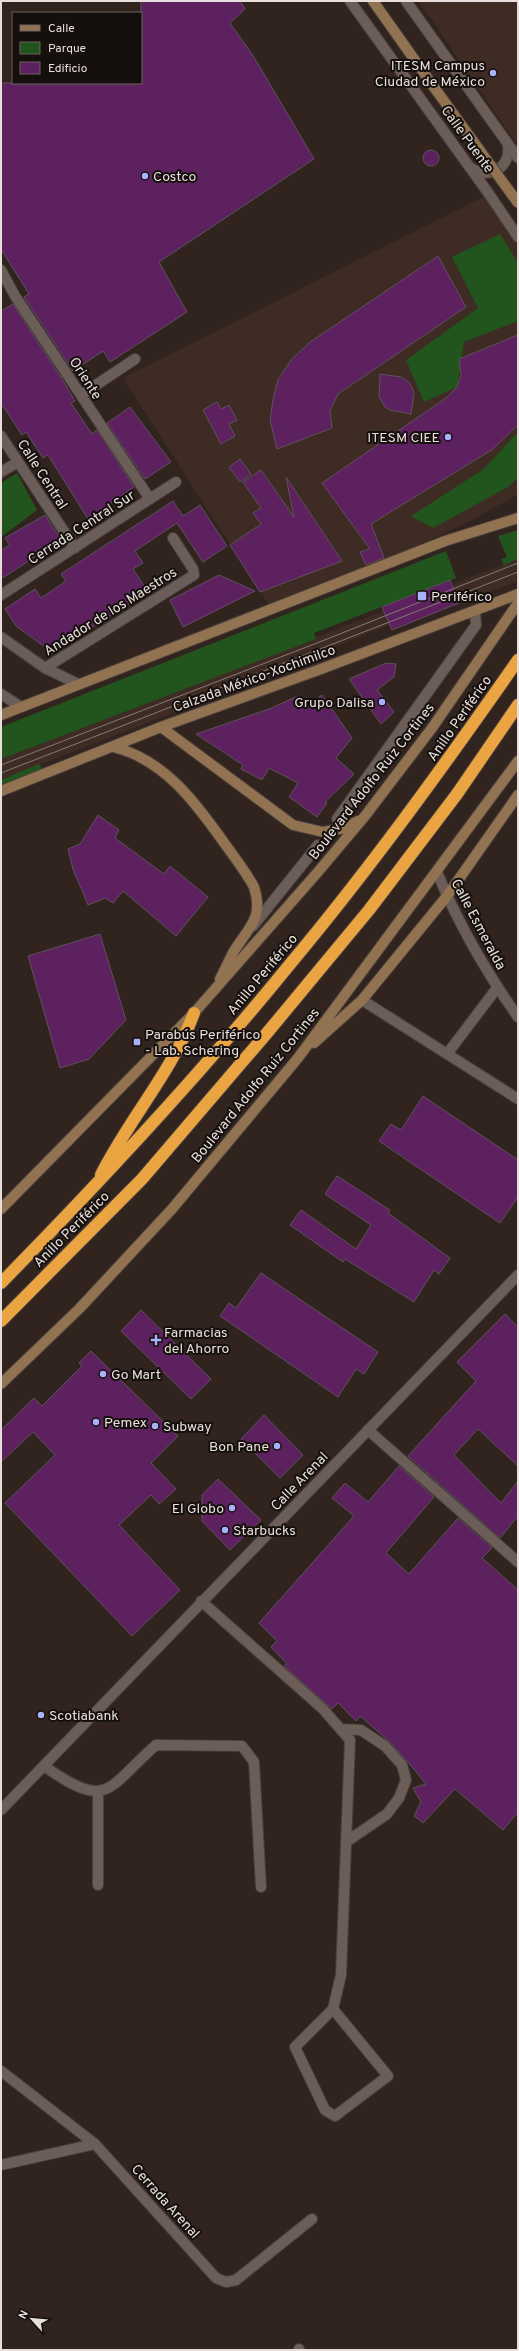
<svg xmlns="http://www.w3.org/2000/svg" width="519" height="2351" font-family="Overpass,sans-serif">
	<style>
		.built { fill: #3e2c24 }
		.green { fill: #22551d }
		.building { fill: #5e215f; stroke: #5c525c }
		.lines { fill: none; stroke-linecap: round; stroke-linejoin: round }
		.minor-casing { stroke: #4a3f3c; stroke-width: 12 }
		.tertiary-casing { stroke: #4a3f3c; stroke-width: 12 }
		.secondary-casing { stroke: #4a3f3c; stroke-width: 12 }
		.motorway-casing { stroke: #4a3f3c; stroke-width: 14 }
		.minor { stroke: #6b5d57; stroke-width: 10 }
		.tertiary { stroke: #6b5d57; stroke-width: 10 }
		.secondary { stroke: #917251; stroke-width: 10 }
		.motorway { stroke: #eba442; stroke-width: 12 }
		.tram { stroke: #857a76; stroke-width: 1 }
		.secondary-bridge-casing { stroke: #4a3f3c; stroke-width: 12; stroke-linecap: butt }
		.secondary-bridge { stroke: #917251; stroke-width: 10 }
		.poi-dot { fill: #a9b0fc; stroke: #150f0d; stroke-width: 1.5 }
		.labels { text-anchor: middle; stroke-width: 4; stroke-linejoin: round; paint-order: stroke }
		.poi-label { font-size: 14px; fill: #e8dfdc; stroke: #150f0d; text-anchor: start }
		.street-label { font-size: 14px; fill: #e8dfdc; stroke: #150f0d }
	</style>
	<rect width="100%" height="100%" fill="#31241f"/>
	<!-- built -->
	<path class="built" d="M419,1H518V146Z
		M489,194L518,237V494L469,522L348,577L271,608L123,378Z
		M518,559V581L459,603L456,598L324,651L326,656L301,666L299,661L292,663L294,668L201,702L1,780V759Z"/>
	<!-- green -->
	<path class="green" d="M500,234L518,263V321L464,342L457,387L424,402L406,360L478,308L452,257Z
		M518,432V478L508,487L433,528L411,516L484,469Z
		M17,473L37,510L1,537V483Z
		M518,530V559L504,565L501,559L507,557L498,536Z
		M446,551L456,578L314,633L316,639L1,759V727Z
		M39,764L42,769L1,786V780Z"/>
	<!-- building -->
	<path class="building" d="M141,1H240L245,9L230,23L254,57L314,159L159,262L187,312L110,362L103,351L73,371L24,297L29,294L1,249V83H141Z
		M423 158a8 8 0 1 1 16 0a8 8 0 1 1-16 0Z
		M438,256L466,307L338,394L330,411L332,428L277,449L270,420L273,400L278,380L291,360L310,342Z
		M13,304L62,379L75,401L71,403L92,434L97,430L134,487L88,519L48,455L43,458L26,432L22,435L1,403V311Z
		M518,335V425L493,449L371,524L384,558L366,565L360,552L370,549L322,483L446,398L457,387L461,375L459,359Z
		M380,374L401,377L410,383L414,393L411,414L390,410L385,407L379,396Z
		M217,402L221,409L229,405L237,420L229,424L235,436L221,444L203,410Z
		M130,407L171,462L145,479L107,423Z
		M240,459L251,474L240,482L229,467Z
		M261,470L294,517L286,477L342,561L260,592L230,545L261,524L253,513L261,508L243,482Z
		M173,501L183,516L200,505L227,546L203,562L177,523L135,551L143,563L133,569L148,592L52,652L16,626L5,609L35,589L41,598L66,581L61,574Z
		M45,515L63,543L43,556L41,553L1,579V550L10,545L5,538Z
		M219,575L255,591L183,627L170,600Z
		M450,580L459,603L392,630L382,607Z
		M386,663L396,664L394,677L377,690L394,712L381,724L349,679Z
		M322,695L352,738L336,758L354,774L325,802L327,803L317,817L289,797L298,783L269,768L262,780L241,769L243,765L196,734L269,709L298,696L305,708Z
		M98,815L119,830L115,838L164,874L170,866L208,897L176,936L123,891L113,903L105,898L88,905L73,869L68,849L80,844Z
		M100,934L126,1020L89,1059L60,1068L28,956Z
		M423,1096L518,1160V1197L500,1223L379,1141L391,1124L401,1130Z
		M337,1176L390,1210L388,1213L450,1258L439,1274L434,1270L414,1302L345,1259L343,1262L290,1225L301,1210L356,1249L371,1225L325,1194Z
		M261,1273L378,1352L364,1374L356,1369L338,1397L220,1316L229,1303L236,1308Z
		M141,1310L211,1379L191,1399L121,1331Z
		M505,1314L518,1327V1466L478,1429L454,1455L501,1503L518,1481V1516L500,1538L408,1456L476,1381L457,1362Z
		M91,1351L178,1436L151,1463L176,1489L159,1504L151,1495L119,1525L180,1590L132,1636L5,1503L55,1455L33,1432L1,1462V1430L34,1398L42,1406L82,1366L79,1363Z
		M264,1415L303,1455L280,1478L241,1439Z
		M399,1466L434,1497L386,1553L409,1574L458,1518L492,1548L482,1558L518,1590V1812L503,1830L455,1789L423,1823L414,1816L421,1802L413,1788L426,1784L407,1761L390,1742L360,1716L356,1721L338,1703L332,1709L284,1666L287,1664L271,1647L277,1641L259,1623L354,1516L332,1498L345,1483L368,1502Z
		M218,1479L261,1520L230,1550L202,1521V1495Z"/>
	<g class="lines">
		<defs>
			<path id="minor" d="M1,270L15,296L150,499
				M81,395L135,359
				M1,436L75,548
				M1,472L18,462
				M1,595L176,482
				M45,668L194,575L193,569L173,538
				M337,819L476,625L475,611
				M437,872C458,923 486,972 518,1017
				M253,926L318,845
				M362,1000L518,1099
				M447,1054L497,988
				M368,1430L518,1562
				M201,1601L323,1709L350,1740L341,1975L333,2009L295,2047L325,2110L335,2116L388,2076L333,2009
				M341,1729L361,1730L385,1746L402,1765L406,1780L399,1798L387,1814L346,1842
				M44,1766C109,1812 107,1788 156,1745L242,1746L254,1762L261,1887
				M98,1885V1791
				M1,2071L95,2144L216,2278L226,2282L236,2280L312,2219
				M1,2165L95,2144
				M299,2349V2350"/>
			<path id="tertiary" d="M350,1L489,194L518,237
				M406,1L518,158
				M471,168C490,180 511,168 508,144
				M1,637L45,668L78,684
				M1,694L21,707
				M1,1810L518,1275"/>
			<path id="secondary" d="M373,1L436,90
				M1,715L445,541L518,518
				M161,727L293,825L323,832L345,828L358,821
				M113,747C164,759 196,803 225,844C235,858 246,872 254,887C264,918 249,927 234,951C229,960 225,970 220,979
				M1,791L161,727L321,669L518,594
				M314,1043L362,1000L447,896L518,795
				M1,1209L194,1013L317,873L365,816L432,728L518,603
				M1,1384L80,1308L172,1209L298,1058L518,761"/>
			<path id="motorway" d="M101,1175C129,1119 172,1072 194,1013
				M1,1283C102,1180 200,1075 291,963C372,866 446,763 518,660
				M1,1321L142,1179L267,1033L369,910L457,794L518,705"/>
		</defs>
		<!-- minor casing -->
		<use href="#minor" class="minor-casing"/>
		<!-- tertiary casing -->
		<use href="#tertiary" class="tertiary-casing"/>
		<!-- secondary casing -->
		<use href="#secondary" class="secondary-casing"/>
		<!-- motorway casing -->
		<use href="#motorway" class="motorway-casing"/>
		<!-- minor -->
		<use href="#minor" class="minor"/>
		<!-- tertiary -->
		<use href="#tertiary" class="tertiary"/>
		<!-- secondary -->
		<use href="#secondary" class="secondary"/>
		<!-- motorway -->
		<use href="#motorway" class="motorway"/>
		<!-- tram -->
		<path class="tram" d="M1,765L317,643L518,563
			M1,773L518,572"/>
		<defs>
			<path id="secondary-bridge" d="M436,90L518,203"/>
		</defs>
		<!-- secondary-bridge casing -->
		<use href="#secondary-bridge" class="secondary-bridge-casing"/>
		<!-- secondary-bridge -->
		<use href="#secondary-bridge" class="secondary-bridge"/>
	</g>
	<!-- markers -->
	<g class="poi-dot">
		<circle cx="493" cy="73" r="4"/>
		<circle cx="145" cy="176" r="4"/>
		<circle cx="448" cy="437" r="4"/>
		<rect x="417" y="591" width="10" height="10" rx="2"/>
		<circle cx="382" cy="702" r="4"/>
		<rect x="133" y="1038" width="8" height="8" rx="2"/>
		<path d="M154 1334h4v4h4v4h-4v4h-4v-4h-4v-4h4z"/>
		<circle cx="103" cy="1374" r="4"/>
		<circle cx="96" cy="1422" r="4"/>
		<circle cx="155" cy="1426" r="4"/>
		<circle cx="277" cy="1446" r="4"/>
		<circle cx="232" cy="1508" r="4"/>
		<circle cx="225" cy="1530" r="4"/>
		<circle cx="41" cy="1715" r="4"/>
	</g>
	<g class="labels">
		<!-- poi labels -->
		<g class="poi-label">
			<text x="485" y="70" text-anchor="end">ITESM Campus<tspan x="485" dy="16">Ciudad de México</tspan></text>
			<text x="153" y="181">Costco</text>
			<text x="440" y="442" text-anchor="end">ITESM CIEE</text>
			<text x="431" y="601">Periférico</text>
			<text x="374" y="707" text-anchor="end">Grupo Dalisa</text>
			<text x="145" y="1039">Parabús Periférico<tspan x="145" dy="16">- Lab. Schering</tspan></text>
			<text x="164" y="1337">Farmacias<tspan x="164" dy="16">del Ahorro</tspan></text>
			<text x="111" y="1379">Go Mart</text>
			<text x="104" y="1427">Pemex</text>
			<text x="163" y="1431">Subway</text>
			<text x="269" y="1451" text-anchor="end">Bon Pane</text>
			<text x="224" y="1513" text-anchor="end">El Globo</text>
			<text x="233" y="1535">Starbucks</text>
			<text x="49" y="1720">Scotiabank</text>
		</g>
		<!-- street labels -->
		<g class="street-label">
			<text transform="translate(468 139) rotate(54)" y="5">Calle Puente</text>
			<text transform="translate(86 378) rotate(57)" y="5">Oriente</text>
			<text transform="translate(43 474) rotate(57)" y="5">Calle Central</text>
			<text transform="translate(81 527) rotate(-33)" y="5">Cerrada Central Sur</text>
			<text transform="translate(110 611) rotate(-32)" y="5">Andador de los Maestros</text>
			<text transform="translate(254 678) rotate(-20)" y="5">Calzada México-Xochimilco</text>
			<text transform="translate(459 718) rotate(-55)" y="5">Anillo Periférico</text>
			<text transform="translate(371 781) rotate(-52)" y="5">Boulevard Adolfo Ruiz Cortines</text>
			<text transform="translate(479 924) rotate(62)" y="5">Calle Esmeralda</text>
			<text transform="translate(262 974) rotate(-50)" y="5">Anillo Periférico</text>
			<text transform="translate(255 1085) rotate(-51)" y="5">Boulevard Adolfo Ruiz Cortines</text>
			<text transform="translate(71 1229) rotate(-45)" y="5">Anillo Periférico</text>
			<text transform="translate(299 1481) rotate(-46)" y="5">Calle Arenal</text>
			<text transform="translate(166 2201) rotate(48)" y="5">Cerrada Arenal</text>
		</g>
	</g>
	<!-- border -->
	<rect width="519" height="2351" fill="none" stroke="#e8dfdc" stroke-width="4"/>
	<!-- legend -->
	<rect x="12" y="12" width="130" height="72" fill="#150f0d" stroke="#696260"/>
	<rect x="20" y="25" width="20" height="6" fill="#917251" stroke="#696260"/>
	<text x="48" y="32" font-size="12" fill="#e8dfdc">Calle</text>
	<rect x="20" y="42" width="20" height="12" fill="#22551d" stroke="#696260"/>
	<text x="48" y="52" font-size="12" fill="#e8dfdc">Parque</text>
	<rect x="20" y="62" width="20" height="12" fill="#5e215f" stroke="#696260"/>
	<text x="48" y="72" font-size="12" fill="#e8dfdc">Edificio</text>
	<!-- north arrow -->
	<g transform="translate(32 2319) rotate(297)" stroke="#150f0d" stroke-width="3" paint-order="stroke">
	<path d="M0-3L7 15L0 10L-7 15Z" fill="#e8dfdc"/>
	<text y="-6" font-size="11" font-weight="bold" text-anchor="middle" fill="#e8dfdc">N</text>
	</g>
</svg>
